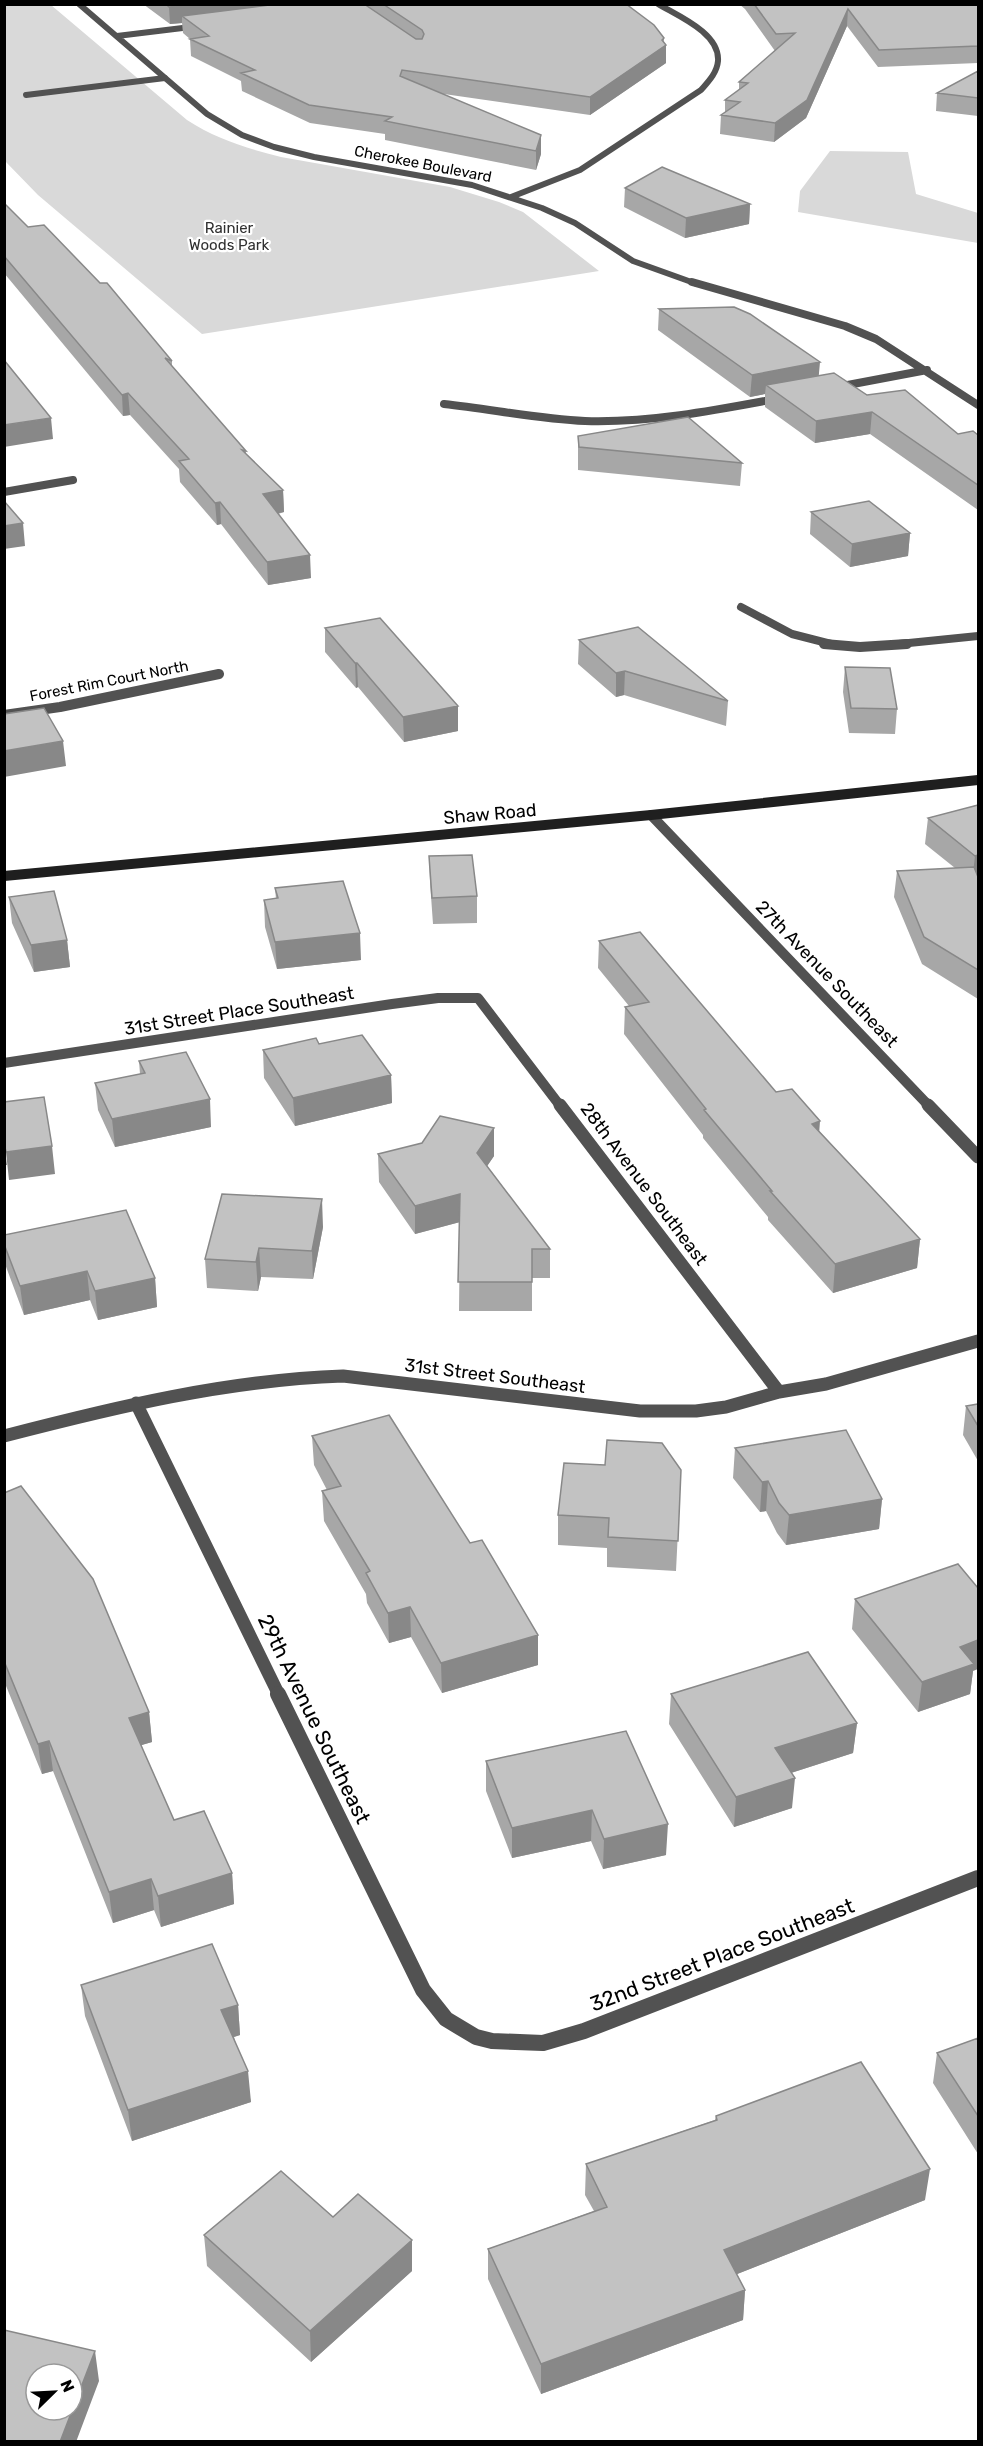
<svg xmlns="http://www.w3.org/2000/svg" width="983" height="2446" font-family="Rubik,sans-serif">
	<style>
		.green { fill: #d9d9d9 }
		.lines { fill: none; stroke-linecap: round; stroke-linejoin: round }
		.lane { stroke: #525252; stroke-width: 6 }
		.street-far4 { stroke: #525252; stroke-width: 6 }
		.street-far3 { stroke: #525252; stroke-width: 8 }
		.street-far2 { stroke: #525252; stroke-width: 10 }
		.street-far1 { stroke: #525252; stroke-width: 13 }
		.street { stroke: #525252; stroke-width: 16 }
		.secondary { stroke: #1f1f1f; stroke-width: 10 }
		.wall { fill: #a7a7a7 }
		.shaded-wall { fill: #888 }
		.building { fill: #c2c2c2; stroke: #888; stroke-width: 1.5; fill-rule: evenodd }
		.labels { text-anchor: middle; stroke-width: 4.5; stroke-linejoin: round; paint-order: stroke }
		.far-street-label { font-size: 15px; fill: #000; stroke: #fff }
		.far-park-label { font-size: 15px; fill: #303030; stroke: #fff }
		.street-label { font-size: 18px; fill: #000; stroke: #fff }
		.near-street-label { font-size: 21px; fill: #000; stroke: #fff }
	</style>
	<rect width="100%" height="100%" fill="#fff"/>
	<!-- green -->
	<path class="green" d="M4,5H51L187,120C216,139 249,149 281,157L450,187L499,202L523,212L599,271L202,334L38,195L5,161Z
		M830,151L908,152L916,194L978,213V243L798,212L800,191Z"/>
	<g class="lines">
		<!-- lane -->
		<path class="lane" d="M26,95L165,78"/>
		<!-- street-far4 -->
		<path class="street-far4" d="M79,4L207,114L242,135L274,147L314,157L472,185L542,208L575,223L633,261L697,284
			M117,36L199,26
			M511,197L580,170L701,90C708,82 717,73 718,61C720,33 678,16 658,4"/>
		<!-- street-far3 -->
		<path class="street-far3" d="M692,282L845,326L876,339L978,405
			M837,387L927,370
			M444,404C491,409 538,419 585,421C651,423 717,410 781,398
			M4,492L73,480
			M741,607L792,634L835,645
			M889,645L978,636"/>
		<!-- street-far2 -->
		<path class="street-far2" d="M824,644L860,647L907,644
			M4,715L60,707L219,674
			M651,815L930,1107
			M4,1063L392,1004L438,998H478L561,1107"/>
		<!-- street-far1 -->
		<path class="street-far1" d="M560,1105L779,1392
			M928,1105L978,1157
			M136,1403L279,1695
			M4,1436C116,1407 227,1380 343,1376L640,1411H696L726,1407L779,1392L826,1384L978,1341"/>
		<!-- street -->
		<path class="street" d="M278,1694L423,1990L446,2019L476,2037L492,2041L543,2043L584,2031L978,1878"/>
		<!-- secondary -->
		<path class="secondary" d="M4,876L651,815L978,780"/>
	</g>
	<!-- wall -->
	<path class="wall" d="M143,4H364L367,6V4H626L666,45V63L590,115L444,94L541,154L536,170L385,140V134L310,123L242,91L241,81L191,56L190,39L183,33L182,23L170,24Z
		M739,4H978V63L878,67L847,26L806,118L774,142L720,134L721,115L725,113V100L739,90V82L775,51L745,9Z
		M978,71V116L936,111L937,93Z
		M625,188L750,204L749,224L685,238L624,207Z
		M4,203L28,227L172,361V367L246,451V454L283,490L284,512L278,514L311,578L268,585L221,524L217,525L180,482L179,469L130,415L123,416L4,273Z
		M659,309L867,395L958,434L978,435V510L870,434L815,443L765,407V394L750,397L658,330Z
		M578,436L742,463L740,486L578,470Z
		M811,512L910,533L908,556L850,567L810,534Z
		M325,628L458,706V731L404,742L358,687L356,688L325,652Z
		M579,640L728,701L726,726L624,695L616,697L578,664Z
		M845,667L897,709L895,734L849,733L843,692Z
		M978,805V999L922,964L894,897L897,871L955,868L925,844L928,818Z
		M429,856L477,896V923L433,924L430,882Z
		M275,888L361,960L277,969L265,927L264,900L276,899Z
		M9,897L67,940L70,967L34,972L12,923Z
		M599,941L776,1092L820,1132L920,1239L917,1268L833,1293L768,1220V1217L703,1138V1135L624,1034L625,1007L629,1006L598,968Z
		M319,1044L391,1075L392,1103L295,1126L264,1078L263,1050Z
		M139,1061L211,1127L115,1147L98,1110L95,1083L140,1074Z
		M494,1128V1156L487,1166L550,1249V1278H532V1311H459L460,1222L415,1234L379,1182L378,1154Z
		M323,1227L313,1279L261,1277L258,1291L207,1288L205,1259Z
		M4,1235L155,1278L157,1307L98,1320L90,1300L24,1315L5,1264Z
		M978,1404V1461L963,1435L966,1406Z
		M312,1436L470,1543L538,1635V1665L442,1693L411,1637L389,1643L367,1603L366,1594L324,1521L322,1491L327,1490L314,1465Z
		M735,1448L882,1499L879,1529L786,1545L777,1533L766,1511L760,1512L733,1478Z
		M681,1470L676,1571L607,1567V1548L558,1545V1515Z
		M4,1493L149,1712L152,1742L141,1745L174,1820L232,1873L234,1904L161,1927L154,1910L113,1923L53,1771L42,1774L4,1681Z
		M855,1599L973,1671L970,1694L918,1712L852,1629Z
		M671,1694L857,1723L853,1753L791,1773L792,1808L734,1827L669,1724Z
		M626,1731L666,1855L603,1869L591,1841L512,1858L486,1791V1761Z
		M81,1985L238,2005L240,2035L234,2037L251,2102L132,2141L85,2016Z
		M978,2038V2154L933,2083L937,2053Z
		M716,2116L925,2200L737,2274L745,2290L743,2320L541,2394L488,2279V2249L594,2211L585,2195L586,2164L715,2120Z
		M333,2217L412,2240V2271L311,2362L207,2266L204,2235Z"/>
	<!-- shaded-wall -->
	<path class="shaded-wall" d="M192,4H336L182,16V23L170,24L169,7Z
		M848,9L847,26L806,118L774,142L775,123Z
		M664,38L663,47L666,45V63L590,115V97Z
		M541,135V154L536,170V151Z
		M750,204L749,224L685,238L686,218Z
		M820,362L818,384L766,385L765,394L750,397L752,375Z
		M128,393L130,415L123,416L122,395Z
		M872,412L870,434L815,443L816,421Z
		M51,418L53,439L4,447V425Z
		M283,490L284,512L264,516L263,494Z
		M220,502L221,524L217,525L215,503Z
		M23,523L25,546L4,549V526Z
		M910,533L908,556L850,567L852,544Z
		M310,555L311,578L268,585L267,562Z
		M355,663H357L358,687L356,688Z
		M625,671L624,695L616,697V673Z
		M458,706V731L404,742L403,717Z
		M63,741L66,766L4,777V751Z
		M978,855V880L972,882L975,856Z
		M360,933L361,960L277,969L275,942Z
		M67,940L70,967L34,972L31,945Z
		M391,1075L392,1103L295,1126L293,1098Z
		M210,1099L211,1127L115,1147L112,1119Z
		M820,1121L818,1149L812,1124Z
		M494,1128V1156L477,1181V1153Z
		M4,1145L7,1165H4Z
		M52,1146L55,1174L9,1180L6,1152Z
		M460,1194V1222L415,1234V1206Z
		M322,1199L323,1227L313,1279L312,1251Z
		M920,1239L917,1268L833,1293L835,1264Z
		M259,1248L261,1277L258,1291L256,1262Z
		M87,1271L90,1300L24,1315L20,1286Z
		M155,1278L157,1307L98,1320L95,1291Z
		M768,1481L766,1511L760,1512L762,1482Z
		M882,1499L879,1529L786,1545L789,1515Z
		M410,1607L411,1637L389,1643L388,1613Z
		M538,1635V1665L442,1693L441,1663Z
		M978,1640V1669L973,1671L970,1694L918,1712L922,1682L960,1647Z
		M149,1712L152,1742L132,1748L129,1718Z
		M857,1723L853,1753L772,1779L775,1748Z
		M49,1741L53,1771L42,1774L38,1744Z
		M795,1778L792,1808L734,1827L736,1797Z
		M592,1810L591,1841L512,1858V1828Z
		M668,1824L666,1855L603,1869L604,1839Z
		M232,1873L234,1904L161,1927L158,1896Z
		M151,1879L154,1910L113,1923L109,1892Z
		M238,2005L240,2035L224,2040L221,2010Z
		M248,2071L251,2102L132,2141L128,2110Z
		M930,2169L925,2200L722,2280L724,2250Z
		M412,2240V2271L311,2362L310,2331Z
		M745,2290L743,2320L541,2394V2364Z
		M95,2351L99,2381L76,2442H60Z"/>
	<!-- building -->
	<path class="building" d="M166,4H192L169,7Z
		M277,4H364L416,39H422L424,34L422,30L383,4H626L654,25L664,38L662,40L666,45L590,97L402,70L400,76L541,135L536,151L385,121L392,117L309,105L241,73L255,70L190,39L209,36L182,16Z
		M754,4H978V46L879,50L848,9L807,100L775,123L721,115L740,102L725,100L748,83L739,82L795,33L776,34Z
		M978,71V98L937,93Z
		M662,167L750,204L686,218L625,188Z
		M4,203L28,227L44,225L100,283H107L172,361L165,358L246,451L242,450L283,490L263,494L310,555L267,562L220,502L215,503L179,461L189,459L128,393L122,395L4,256Z
		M734,307L750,314L820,362L752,375L659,309Z
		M4,360L51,418L4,425Z
		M834,373L867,395L905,390L958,434L973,431L978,435V485L872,412L816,421L766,385Z
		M688,417L742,463L579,447L578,436Z
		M4,501L23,523L4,526Z
		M869,501L910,533L852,544L811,512Z
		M380,618L458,706L403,717L357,663H355L325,628Z
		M638,627L728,701L625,671L616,673L579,640Z
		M845,667L890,668L897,709L851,708Z
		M44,708L63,741L4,751V714Z
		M978,805V855L975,856L928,818Z
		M472,855L477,896L432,898L429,856Z
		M974,867L978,877V970L924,937L897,871Z
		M343,881L360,933L275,942L264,900L278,898L275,888Z
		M54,891L67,940L31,945L9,897Z
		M640,932L776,1092L792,1089L820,1121L812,1124L920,1239L835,1264L770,1191H772L704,1110L706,1109L625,1007L649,1002L599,941Z
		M362,1035L391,1075L293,1098L263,1050L316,1038L319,1044Z
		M186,1052L210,1099L112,1119L95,1083L145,1073L139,1061Z
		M44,1097L52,1146L6,1152L4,1143V1102Z
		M440,1116L494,1128L477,1153L550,1249H532V1282H458L460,1194L415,1206L378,1154L422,1143Z
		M222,1194L322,1199L312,1251L259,1248L256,1262L205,1259Z
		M126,1210L155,1278L95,1291L87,1271L20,1286L4,1244V1235Z
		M978,1404V1426L966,1406Z
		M389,1415L470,1543L482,1540L538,1635L441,1663L410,1607L388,1613L366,1573L370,1571L322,1491L341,1486L312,1436Z
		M846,1430L882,1499L789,1515L779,1503L768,1481L762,1482L735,1448Z
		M607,1440L662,1443L681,1470L678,1541L608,1537L609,1518L558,1515L564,1463L605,1465Z
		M21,1486L93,1579L149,1712L129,1718L174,1820L204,1811L232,1873L158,1896L151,1879L109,1892L49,1741L38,1744L4,1661V1493Z
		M958,1564L978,1588V1640L960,1647L974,1664L922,1682L855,1599Z
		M808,1652L857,1723L775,1748L795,1778L736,1797L671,1694Z
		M626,1731L668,1824L604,1839L592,1810L512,1828L486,1761Z
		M212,1944L238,2005L221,2010L248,2071L128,2110L81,1985Z
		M978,2038V2116L937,2053Z
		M861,2062L930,2169L724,2250L745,2290L541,2364L488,2249L607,2207L586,2164L717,2120L716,2116Z
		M281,2171L333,2217L358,2194L412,2240L310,2331L204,2235Z
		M4,2330L95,2351L60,2442H4ZM36,2374H72V2410H36Z"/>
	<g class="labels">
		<!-- far-street labels -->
		<g class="far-street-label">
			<text transform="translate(423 164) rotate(11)" y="5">Cherokee Boulevard</text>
			<text transform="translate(109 681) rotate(-11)" y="5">Forest Rim Court North</text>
		</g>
		<!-- far-park labels -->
		<g class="far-park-label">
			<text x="229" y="233">Rainier<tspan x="229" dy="17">Woods Park</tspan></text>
		</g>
		<!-- street labels -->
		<g class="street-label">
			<text transform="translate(490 814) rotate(-5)" y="6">Shaw Road</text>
			<text transform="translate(827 974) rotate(46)" y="6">27th Avenue Southeast</text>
			<text transform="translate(239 1011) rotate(-9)" y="6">31st Street Place Southeast</text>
			<text transform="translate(644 1184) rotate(53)" y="6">28th Avenue Southeast</text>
			<text transform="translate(495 1376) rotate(7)" y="6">31st Street Southeast</text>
		</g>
		<!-- near-street labels -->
		<g class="near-street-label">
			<text transform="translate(314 1719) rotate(64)" y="7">29th Avenue Southeast</text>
			<text transform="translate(722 1955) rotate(-21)" y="7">32nd Street Place Southeast</text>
		</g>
	</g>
	<!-- border -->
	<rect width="983" height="2446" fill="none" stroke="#000000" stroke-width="12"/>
	<!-- north arrow -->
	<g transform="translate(54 2392) rotate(66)"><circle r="28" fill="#ffffff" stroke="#999999" stroke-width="1.5"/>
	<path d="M0-4.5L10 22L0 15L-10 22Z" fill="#000000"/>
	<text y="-9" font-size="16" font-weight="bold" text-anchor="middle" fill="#000000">N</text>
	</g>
</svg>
